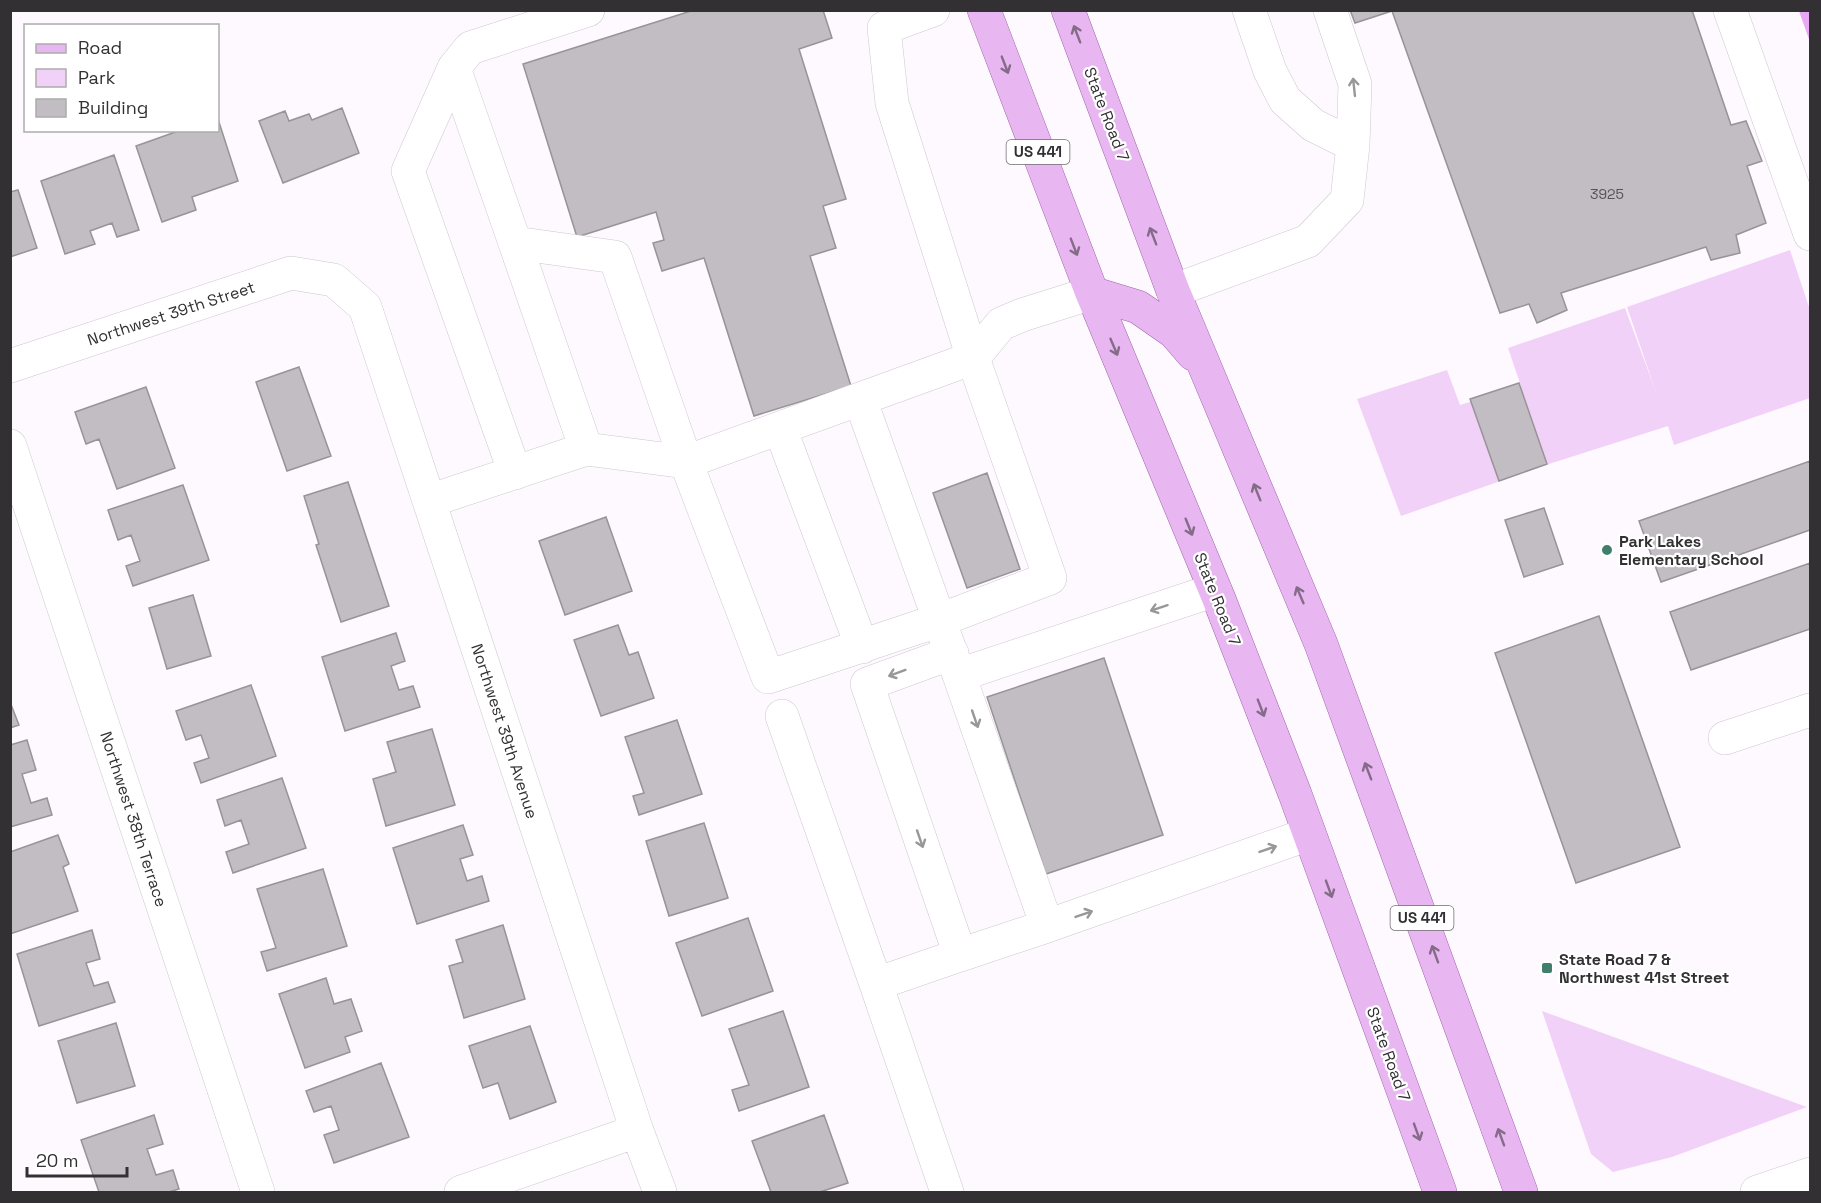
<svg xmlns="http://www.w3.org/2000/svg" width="1821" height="1203" font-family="'Space Grotesk',sans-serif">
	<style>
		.green { fill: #f2d1f8 }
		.water { fill: #e8a8f4 }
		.building { fill: #c2bcc3; stroke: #989299; stroke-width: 1.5 }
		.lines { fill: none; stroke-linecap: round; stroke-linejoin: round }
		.minor-casing { stroke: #cdc8ce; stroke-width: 34 }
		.major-casing { stroke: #9e68a9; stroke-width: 34 }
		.minor { stroke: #fff; stroke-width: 33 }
		.major { stroke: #e8b6f1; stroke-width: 33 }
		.oneway { stroke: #846c88 }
		.oneway2 { stroke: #989899 }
		.poi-dot { fill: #417f6c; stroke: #fff; stroke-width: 2 }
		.labels { text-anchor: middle; stroke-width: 4.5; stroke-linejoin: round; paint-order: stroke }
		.number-label { font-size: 14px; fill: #565357 }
		.shield { fill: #fff; stroke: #706e70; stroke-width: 1.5 }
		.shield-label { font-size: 15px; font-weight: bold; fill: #323033 }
		.street-label { font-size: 16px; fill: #323033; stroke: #fff }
		.poi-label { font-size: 16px; font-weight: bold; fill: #323033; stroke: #fff; text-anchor: start }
	</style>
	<rect width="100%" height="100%" fill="#fef9fe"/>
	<!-- green -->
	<path class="green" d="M1790,250L1810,310V398L1674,445L1668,426L1549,464L1401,516L1357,399L1447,370L1460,405L1521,386L1508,348L1625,308L1656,392L1627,307Z
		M1542,1011L1807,1107L1672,1157L1613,1172L1591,1154Z"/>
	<!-- water -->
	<path class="water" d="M1799,11H1810V42Z"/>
	<!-- building -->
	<path class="building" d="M694,10H823L832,38L799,49L846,199L823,206L836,248L810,256L851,386L754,416L704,258L662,271L653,243L664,240L656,212L577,237L523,64Z
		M1350,10H1692L1731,125L1746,121L1762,161L1747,166L1766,223L1736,235L1740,253L1711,260L1706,247L1561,293L1567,310L1537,323L1529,304L1500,313L1392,11L1355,23Z
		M342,108L359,153L283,183L259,121L285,111L289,121L309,114L312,120Z
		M218,119L238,181L192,197L196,210L162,222L136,146L181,130H218Z
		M114,155L139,230L117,237L112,223L90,231L95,244L65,254L41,181Z
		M18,190L37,248L10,257V192Z
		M299,367L331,456L287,471L256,382Z
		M1519,383L1547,464L1499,481L1470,399Z
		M146,387L175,468L117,489L99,439L86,444L75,412Z
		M1810,461V530L1661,582L1639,521Z
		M987,473L1020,569L967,588L933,493Z
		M348,482L389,606L341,622L316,545L319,544L304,496Z
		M183,485L209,560L133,586L126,566L140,561L131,535L118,540L108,510Z
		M1544,508L1563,564L1524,577L1505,520Z
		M606,517L632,591L565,615L539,541Z
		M1810,563V629L1691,670L1670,612Z
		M193,595L211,656L167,669L149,608Z
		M1599,616L1680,847L1576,883L1495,653Z
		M618,625L629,655L638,652L654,698L601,716L574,640Z
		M396,633L405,661L391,666L399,690L413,686L420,707L345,731L322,657Z
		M1104,658L1163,835L1046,874L987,697Z
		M251,685L276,756L201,783L194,763L209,758L201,735L186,740L176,711Z
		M10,702L19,725L10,728Z
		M677,720L702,794L639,815L633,796L644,793L625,737Z
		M432,729L455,805L386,826L373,779L396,772L387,742Z
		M27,740L36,770L22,774L31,803L47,798L52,815L10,827V745Z
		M282,778L306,848L233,873L226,852L249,844L241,820L225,826L217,800Z
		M704,823L728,898L669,916L646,841Z
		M463,825L473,855L460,859L467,881L482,876L489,901L417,924L393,848Z
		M58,835L69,864L63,867L78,911L10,934V852Z
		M323,869L347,946L267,971L261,952L276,948L257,889Z
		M748,918L773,991L702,1016L676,943Z
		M503,925L525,999L464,1018L449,966L463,962L456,940Z
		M92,930L100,959L86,963L94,986L108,982L115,1002L39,1026L17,954Z
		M326,978L334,1004L351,999L362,1031L345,1037L350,1052L305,1068L279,994Z
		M783,1011L809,1087L739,1111L732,1090L749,1085L729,1029Z
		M116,1023L135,1086L77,1103L58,1041Z
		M530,1026L556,1102L510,1119L498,1083L483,1088L469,1046Z
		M381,1063L409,1137L334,1163L324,1135L339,1130L331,1106L314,1112L306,1091Z
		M154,1115L163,1144L147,1149L156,1175L173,1170L179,1189L169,1192H99L81,1140Z
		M824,1115L848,1183L820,1192H771L752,1141Z"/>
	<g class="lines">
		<defs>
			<path id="minor" d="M1330,10L1355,84L1353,145
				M1730,10L1810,234
				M454,68L515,243
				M515,243L615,257L686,462L586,449Z
				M1173,291L1308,241L1347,200L1353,145L1313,125L1285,100L1270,71L1249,10
				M10,366L291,273L334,280L365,307L637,1131L660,1192
				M860,399L686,462L768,677L940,620L1050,578L973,358L892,103L884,28L933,10
				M780,428L862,647
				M10,446L258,1192
				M515,473L408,171L454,68L470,48L588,10
				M429,501L586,449
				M1215,590L959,675L1047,926L1309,834
				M952,653L867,684L960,955L1047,926
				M959,675L860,399L973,358L1001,324L1022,315L1092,293
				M782,716L876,984L960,955
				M1725,738L1810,710
				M876,984L947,1192
				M461,1192L637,1131
				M1757,1192L1810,1174"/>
			<path id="major" d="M984,10L1092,293L1219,599L1295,794L1440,1192
				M1068,10L1173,291L1321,644L1521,1192
				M1092,293L1138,307L1174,332L1193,354"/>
		</defs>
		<!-- minor casing -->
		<use href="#minor" class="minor-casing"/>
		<!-- major casing -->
		<use href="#major" class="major-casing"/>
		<!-- minor -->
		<use href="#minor" class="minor"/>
		<!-- major -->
		<use href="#major" class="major"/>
	</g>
	<!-- one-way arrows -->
	<defs><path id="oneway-shaft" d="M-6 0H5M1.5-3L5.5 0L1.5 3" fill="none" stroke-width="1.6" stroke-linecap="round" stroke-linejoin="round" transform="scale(1.5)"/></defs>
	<g class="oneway">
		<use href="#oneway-shaft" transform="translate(1077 34) rotate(-111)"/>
		<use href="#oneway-shaft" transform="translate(1005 65) rotate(69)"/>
		<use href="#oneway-shaft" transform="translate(1153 236) rotate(-111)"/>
		<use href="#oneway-shaft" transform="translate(1074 247) rotate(69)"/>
		<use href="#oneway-shaft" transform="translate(1114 347) rotate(67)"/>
		<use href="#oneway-shaft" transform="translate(1257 492) rotate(-112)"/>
		<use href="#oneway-shaft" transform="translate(1189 527) rotate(68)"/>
		<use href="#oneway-shaft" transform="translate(1300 595) rotate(-113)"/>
		<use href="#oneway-shaft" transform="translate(1261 708) rotate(69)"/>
		<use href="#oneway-shaft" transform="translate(1368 771) rotate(-111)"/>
		<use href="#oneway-shaft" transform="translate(1329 889) rotate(70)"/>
		<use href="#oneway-shaft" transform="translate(1435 954) rotate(-110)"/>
		<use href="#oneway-shaft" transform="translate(1417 1132) rotate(70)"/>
		<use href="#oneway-shaft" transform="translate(1501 1137) rotate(-110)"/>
	</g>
	<g class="oneway2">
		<use href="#oneway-shaft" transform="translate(1354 87) rotate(-96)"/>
		<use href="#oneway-shaft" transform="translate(1159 608) rotate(162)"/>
		<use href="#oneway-shaft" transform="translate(897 673) rotate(160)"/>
		<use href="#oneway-shaft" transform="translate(975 719) rotate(71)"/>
		<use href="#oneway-shaft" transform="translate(920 839) rotate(71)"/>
		<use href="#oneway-shaft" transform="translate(1268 849) rotate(-19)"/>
		<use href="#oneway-shaft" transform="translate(1084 914) rotate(-19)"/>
	</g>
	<!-- markers -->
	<g class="poi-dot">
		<circle cx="1607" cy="550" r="6"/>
		<rect x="1541" y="962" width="12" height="12" rx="3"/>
	</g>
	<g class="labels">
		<!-- number labels -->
		<g class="number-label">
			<text x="1607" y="199">3925</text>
		</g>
		<!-- shield labels -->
		<g class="shield">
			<rect x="1006.5" y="140" width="63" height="24" rx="4.5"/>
			<rect x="1390.5" y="906" width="63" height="24" rx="4.5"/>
		</g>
		<g class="shield-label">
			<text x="1038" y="157">US 441</text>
			<text x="1422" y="923">US 441</text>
		</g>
		<!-- street labels -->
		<g class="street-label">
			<text transform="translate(1107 114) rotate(69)" y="6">State Road 7</text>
			<text transform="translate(171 313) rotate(-18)" y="6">Northwest 39th Street</text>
			<text transform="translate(1218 599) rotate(68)" y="6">State Road 7</text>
			<text transform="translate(505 731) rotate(72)" y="6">Northwest 39th Avenue</text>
			<text transform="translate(134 819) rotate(72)" y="6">Northwest 38th Terrace</text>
			<text transform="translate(1389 1054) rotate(70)" y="6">State Road 7</text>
		</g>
		<!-- poi labels -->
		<g class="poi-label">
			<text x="1619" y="547">Park Lakes<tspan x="1619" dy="18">Elementary School</tspan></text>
			<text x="1559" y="965">State Road 7 &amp;<tspan x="1559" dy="18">Northwest 41st Street</tspan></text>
		</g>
	</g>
	<!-- border -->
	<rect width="1821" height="1203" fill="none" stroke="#323033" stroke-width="24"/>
	<!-- legend -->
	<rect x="24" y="24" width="195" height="108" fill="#ffffff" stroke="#adacad" stroke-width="1.5"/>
	<rect x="36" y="44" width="30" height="9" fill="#e8b6f1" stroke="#adacad" stroke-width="1.5"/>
	<text x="78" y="54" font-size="18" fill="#323033">Road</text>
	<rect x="36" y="69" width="30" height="18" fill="#f2d1f8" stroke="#adacad" stroke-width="1.5"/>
	<text x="78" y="84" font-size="18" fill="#323033">Park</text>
	<rect x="36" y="99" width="30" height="18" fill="#c2bcc3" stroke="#adacad" stroke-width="1.5"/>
	<text x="78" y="114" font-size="18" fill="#323033">Building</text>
	<!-- scale -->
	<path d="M27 1167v9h100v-9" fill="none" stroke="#323033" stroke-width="3"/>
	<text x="36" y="1167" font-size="18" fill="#323033" stroke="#ffffff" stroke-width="4.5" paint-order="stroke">20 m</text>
</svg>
